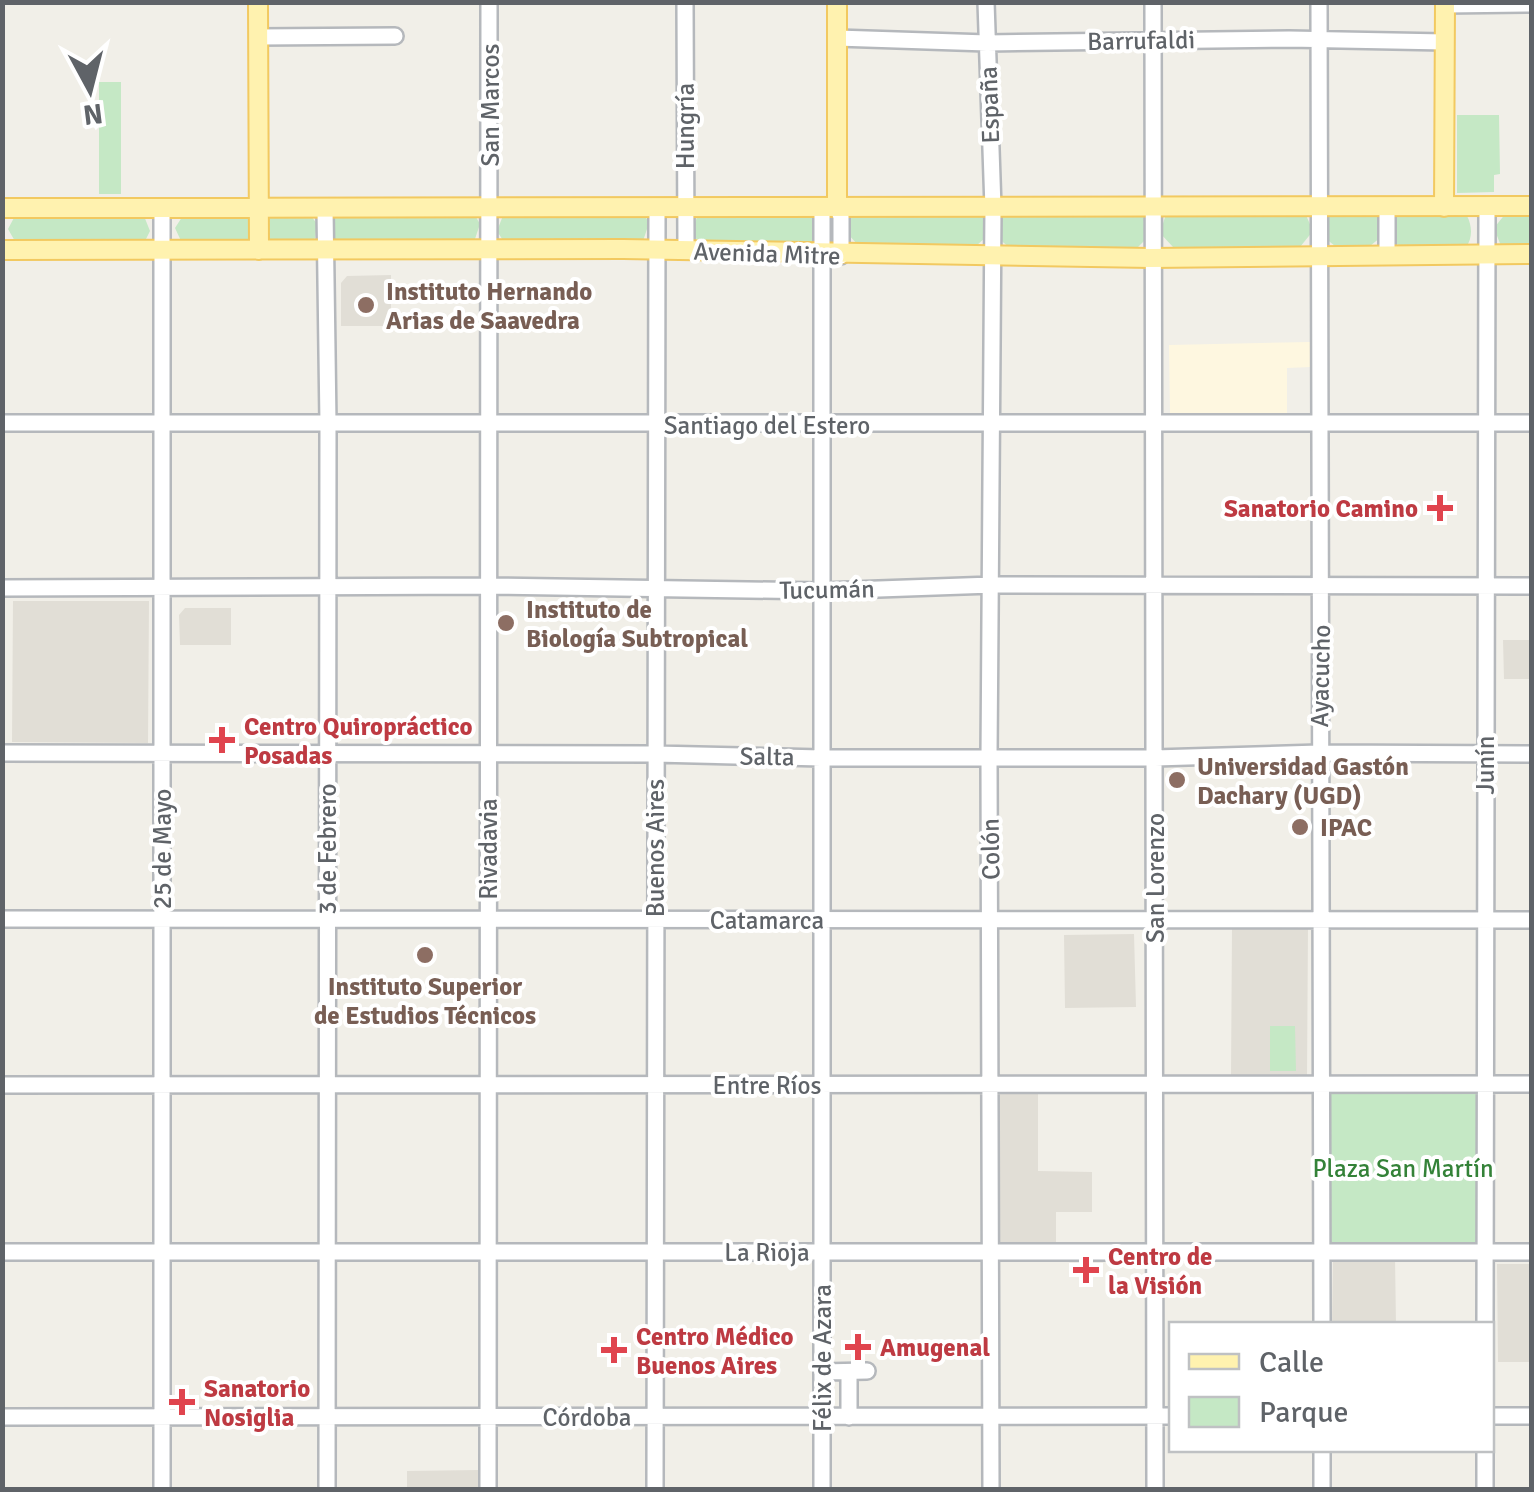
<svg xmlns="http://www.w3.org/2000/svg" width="1534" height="1492" font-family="Signika,sans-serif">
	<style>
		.commercial { fill: #fef7e0 }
		.education { fill: #e1ded6 }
		.green { fill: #c5e8c5 }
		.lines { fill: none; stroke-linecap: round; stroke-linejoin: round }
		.minor-casing { stroke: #b5b8bc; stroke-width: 20 }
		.major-casing { stroke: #f2c960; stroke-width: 22 }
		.minor { stroke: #fff; stroke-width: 15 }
		.major { stroke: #fff2af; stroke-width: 18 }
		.education-dot { fill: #8d6e63; stroke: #fff; stroke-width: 4 }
		.health-dot { fill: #e0444e; stroke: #fff; stroke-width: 4 }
		.labels { text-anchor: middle; stroke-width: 8; stroke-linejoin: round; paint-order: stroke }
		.street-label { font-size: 25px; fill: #5f6368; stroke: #fff }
		.education-label { font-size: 25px; font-weight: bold; fill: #785e54; stroke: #fff; text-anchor: start }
		.health-label { font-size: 25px; font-weight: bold; fill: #be3a42; stroke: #fff; text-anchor: start }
		.park-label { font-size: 25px; fill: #348238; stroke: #fff }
	</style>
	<rect width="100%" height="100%" fill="#f1efe8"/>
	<!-- commercial -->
	<path class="commercial" d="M1310,342L1311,367L1287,368V413H1170L1169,345Z"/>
	<!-- education -->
	<path class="education" d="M391,275V326H341V283L347,276Z
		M13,601H149L148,743L12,742Z
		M185,608H231V645H180L179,615Z
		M1503,640H1531V679H1504Z
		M1232,927H1308L1307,1077H1231Z
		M1134,934L1136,1007L1065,1008L1064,935Z
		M991,1090H1038V1171L1092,1172V1212H1056V1246H990Z
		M1333,1257H1395L1396,1324H1332Z
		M1497,1264H1531V1362H1498Z
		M479,1470V1489H407V1471Z"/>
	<!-- green -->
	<path class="green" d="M99,82H121V194H99Z
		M1457,115H1499L1500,174L1494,175V192L1457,193Z
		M804,210L817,216V240L810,244L699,243L692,232L698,214Z
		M642,211L649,223L643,241L504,242L497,231L504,213Z
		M473,212L480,224L474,242L335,243C329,235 328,222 335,214Z
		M1375,212L1382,224L1381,237L1370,246H1335L1325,238V218L1329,213Z
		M309,213L317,224L315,238L311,243L272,244C264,235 264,224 272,215Z
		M852,213H980L988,224L986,237L976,246H859L846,232Z
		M1305,213L1313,231L1300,247H1173L1160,233L1166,214Z
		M1402,213L1467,216C1472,225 1473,238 1466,247L1403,249L1393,241L1392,221Z
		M1506,213H1531V249L1501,246L1494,228Z
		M16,214L144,216L150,231L145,241L16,243L8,229Z
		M184,214H246L253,221L249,242L182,243L175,228Z
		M1141,214L1149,225L1147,238L1137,248L1009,247L999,239V220L1003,215Z
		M1270,1026H1295L1296,1071H1270Z
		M1324,1087H1483L1482,1250L1323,1249Z"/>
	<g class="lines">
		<defs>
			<path id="minor" d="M685,2L686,250
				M986,2L993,208L989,757L991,1490
				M1153,2L1155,1490
				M1319,2L1322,1324
				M1445,5L1532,4
				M258,37L395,36
				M837,38L987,43L1289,39L1445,42
				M822,206V1490
				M837,206L841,217V256
				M325,209L328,423L327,1490
				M1387,255V207
				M2,423H1532
				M2,588L488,586L822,591L992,585L1532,586
				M2,753L655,754L821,758H1155L1319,753L1532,754
				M2,919L1532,920
				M2,1085L1532,1084
				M2,1252H1532
				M1485,1324L1487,206
				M822,1372L867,1371
				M1492,1416H1532
				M2,1417L1172,1416
				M849,1417V1372
				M162,1490V208
				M488,1490L489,2
				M655,1490L657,207
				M1322,1490V1450
				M1485,1490V1450"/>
			<path id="major" d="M258,2L259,250
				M837,206V2
				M1444,207L1445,2
				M2,208L1532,206
				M2,250L623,249L1151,258L1532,254"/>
		</defs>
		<!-- minor casing -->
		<use href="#minor" class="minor-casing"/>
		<!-- major casing -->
		<use href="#major" class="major-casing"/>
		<!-- minor -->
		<use href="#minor" class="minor"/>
		<!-- major -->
		<use href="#major" class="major"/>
	</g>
	<!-- markers -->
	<g class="education-dot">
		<circle cx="366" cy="305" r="10"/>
		<circle cx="506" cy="623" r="10"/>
		<circle cx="1177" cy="780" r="10"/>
		<circle cx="1300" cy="827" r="10"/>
		<circle cx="425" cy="955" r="10"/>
	</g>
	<g class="health-dot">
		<path d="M1435 493h10v10h10v10h-10v10h-10v-10h-10v-10h10z"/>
		<path d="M217 725h10v10h10v10h-10v10h-10v-10h-10v-10h10z"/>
		<path d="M1081 1255h10v10h10v10h-10v10h-10v-10h-10v-10h10z"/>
		<path d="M853 1332h10v10h10v10h-10v10h-10v-10h-10v-10h10z"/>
		<path d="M609 1335h10v10h10v10h-10v10h-10v-10h-10v-10h10z"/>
		<path d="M177 1387h10v10h10v10h-10v10h-10v-10h-10v-10h10z"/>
	</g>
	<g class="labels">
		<!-- street labels -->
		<g class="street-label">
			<text transform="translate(1141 40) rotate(-1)" y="9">Barrufaldi</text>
			<text transform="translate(490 105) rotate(-90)" y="9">San Marcos</text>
			<text transform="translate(989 105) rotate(-92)" y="9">España</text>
			<text transform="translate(685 126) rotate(-90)" y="9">Hungría</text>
			<text transform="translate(767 253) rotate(2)" y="9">Avenida Mitre</text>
			<text x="767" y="434">Santiago del Estero</text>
			<text transform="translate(827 589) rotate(-1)" y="9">Tucumán</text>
			<text transform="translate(1320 676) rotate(-89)" y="9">Ayacucho</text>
			<text transform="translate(767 756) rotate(1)" y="9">Salta</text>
			<text transform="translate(1485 765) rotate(-90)" y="9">Junín</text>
			<text transform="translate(655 848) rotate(-90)" y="9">Buenos Aires</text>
			<text transform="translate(162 849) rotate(-90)" y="9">25 de Mayo</text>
			<text transform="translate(327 849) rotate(-90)" y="9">3 de Febrero</text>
			<text transform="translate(488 849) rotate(-90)" y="9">Rivadavia</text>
			<text transform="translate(990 849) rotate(-91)" y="9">Colón</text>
			<text transform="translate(1155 878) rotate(-90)" y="9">San Lorenzo</text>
			<text x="767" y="929">Catamarca</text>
			<text x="767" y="1094">Entre Ríos</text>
			<text x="767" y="1261">La Rioja</text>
			<text transform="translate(822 1358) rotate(-90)" y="9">Félix de Azara</text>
			<text x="587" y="1426">Córdoba</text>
		</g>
		<!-- education labels -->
		<g class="education-label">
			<text x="386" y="300">Instituto Hernando<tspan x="386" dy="29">Arias de Saavedra</tspan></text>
			<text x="526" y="618">Instituto de<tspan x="526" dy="29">Biología Subtropical</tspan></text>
			<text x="1197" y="775">Universidad Gastón<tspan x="1197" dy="29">Dachary (UGD)</tspan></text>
			<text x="1320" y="836">IPAC</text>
			<text x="425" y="995" text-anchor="middle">Instituto Superior<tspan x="425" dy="29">de Estudios Técnicos</tspan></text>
		</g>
		<!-- health labels -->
		<g class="health-label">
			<text x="1418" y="517" text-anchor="end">Sanatorio Camino</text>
			<text x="244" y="735">Centro Quiropráctico<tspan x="244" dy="29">Posadas</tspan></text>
			<text x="1108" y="1265">Centro de<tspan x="1108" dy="29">la Visión</tspan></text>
			<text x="636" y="1345">Centro Médico<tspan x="636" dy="29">Buenos Aires</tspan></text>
			<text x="880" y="1356">Amugenal</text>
			<text x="204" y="1397">Sanatorio<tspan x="204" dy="29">Nosiglia</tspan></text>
		</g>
		<!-- park labels -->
		<g class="park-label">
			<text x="1403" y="1177">Plaza San Martín</text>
		</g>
	</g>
	<!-- border -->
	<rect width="1534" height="1492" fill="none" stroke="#5f6368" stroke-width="10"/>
	<!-- legend -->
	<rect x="1169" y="1322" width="325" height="130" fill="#ffffff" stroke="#bfc1c3" stroke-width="2.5"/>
	<rect x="1189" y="1354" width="50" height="15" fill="#fff2af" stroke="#bfc1c3" stroke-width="2.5"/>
	<text x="1259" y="1372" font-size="30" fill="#5f6368">Calle</text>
	<rect x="1189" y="1397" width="50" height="30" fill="#c5e8c5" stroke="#bfc1c3" stroke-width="2.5"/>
	<text x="1259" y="1422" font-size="30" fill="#5f6368">Parque</text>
	<!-- north arrow -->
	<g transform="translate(90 90) rotate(173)" stroke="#ffffff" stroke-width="8" paint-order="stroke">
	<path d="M0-8L18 38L0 25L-18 38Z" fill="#5f6368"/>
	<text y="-15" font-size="28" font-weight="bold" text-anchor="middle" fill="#5f6368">N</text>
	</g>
</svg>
